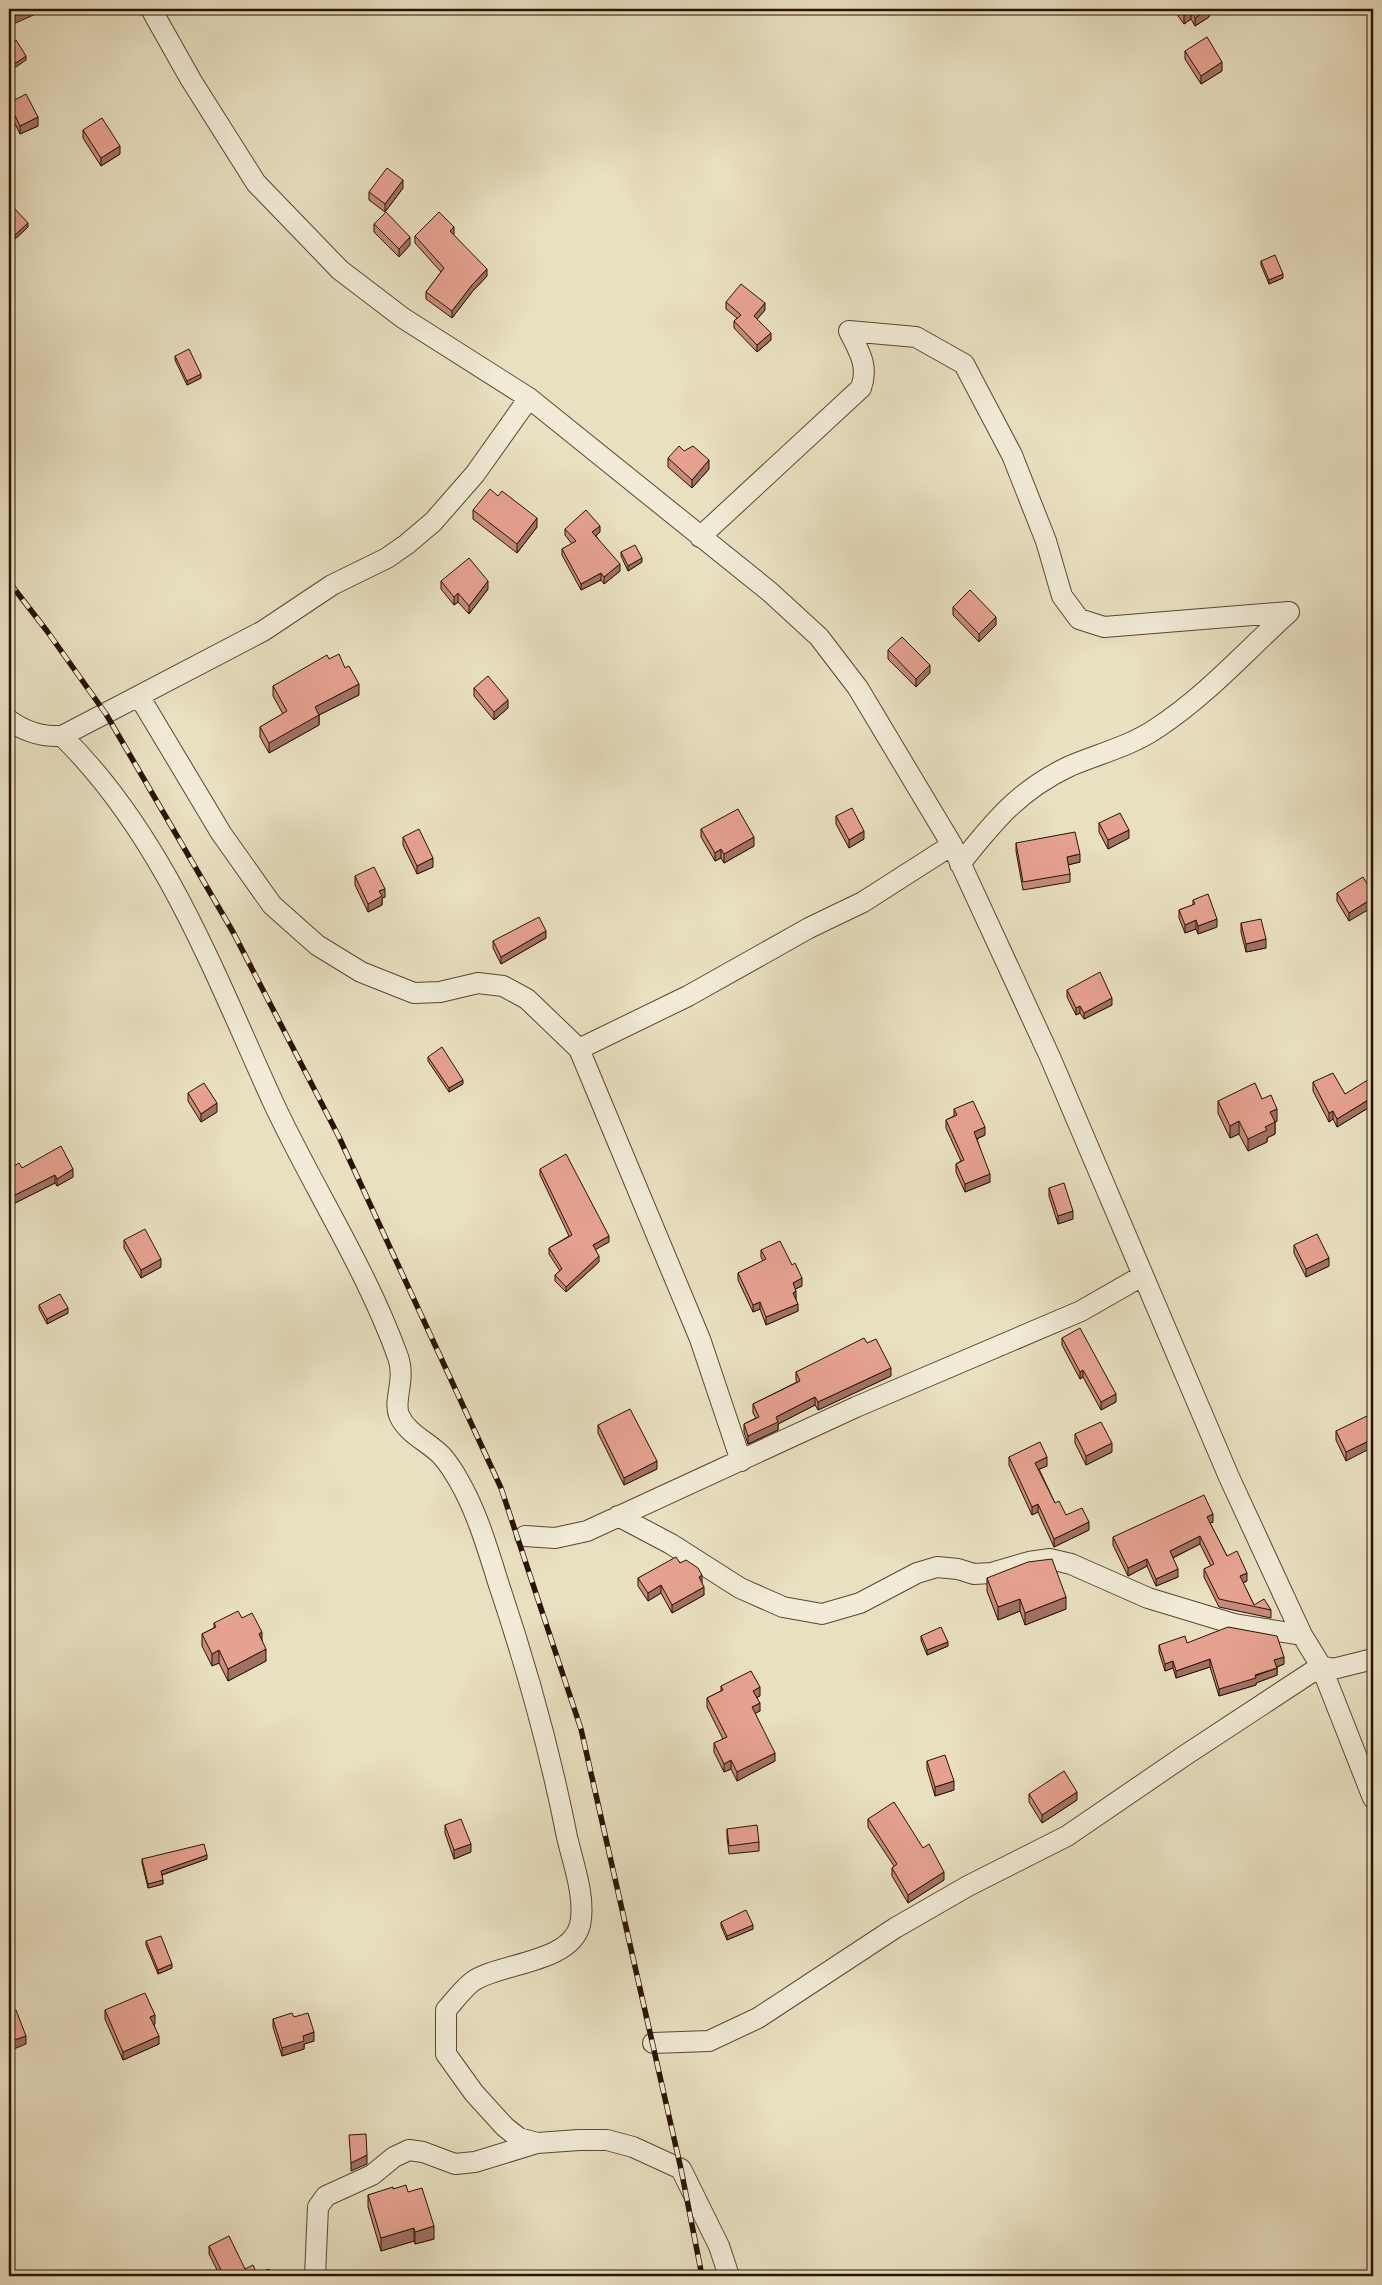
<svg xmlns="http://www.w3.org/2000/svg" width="1382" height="2285" font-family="'Libre Caslon Text',serif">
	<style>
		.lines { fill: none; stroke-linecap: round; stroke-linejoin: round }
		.street-casing { stroke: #5a4630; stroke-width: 22 }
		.street { stroke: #f1ebd7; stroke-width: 20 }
		.rail-casing { stroke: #2b1200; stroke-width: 5.5 }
		.rail { stroke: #f1ebd7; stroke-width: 4; stroke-dasharray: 11; stroke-linecap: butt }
		.wall { fill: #c68b7d; stroke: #2b1200 }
		.shaded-wall { fill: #a17166; stroke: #2b1200 }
		.building { fill: #e6a291; stroke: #2b1200 }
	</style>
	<rect width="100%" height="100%" fill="#e9e0c1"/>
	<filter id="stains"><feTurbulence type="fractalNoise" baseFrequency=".004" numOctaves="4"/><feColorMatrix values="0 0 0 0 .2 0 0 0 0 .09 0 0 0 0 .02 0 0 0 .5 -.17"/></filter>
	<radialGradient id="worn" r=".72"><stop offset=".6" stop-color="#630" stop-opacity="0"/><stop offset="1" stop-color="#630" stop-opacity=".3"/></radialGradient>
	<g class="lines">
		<defs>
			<path id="street" d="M151,9L191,80L256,183L340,270L403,318L529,398L770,592L819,637L858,688L952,845L1050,1057L1229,1477L1302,1635L1321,1666L1373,1798
				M849,331L916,337L964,364L1012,455L1046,541L1062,596L1079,619L1104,627L1289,612
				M700,537L861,388C869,366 859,351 849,331
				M139,696L221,833L272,905L317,945L361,972L414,993L440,992L478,983L503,986L527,999L579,1049L700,1339L741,1461
				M9,720C25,732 42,737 62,736C164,836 215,975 273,1102C313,1188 366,1268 398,1357C406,1380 393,1400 399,1415C407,1434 429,1442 442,1456C448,1463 454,1472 459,1481C477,1512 488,1550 499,1585C527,1668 550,1751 567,1837C573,1863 586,1898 580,1925C570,1964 497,1963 472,1982C462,1990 454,2001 446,2010V2054L474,2093L505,2127L519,2138L537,2143L579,2140H607L633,2147L681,2169L719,2246L729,2276
				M62,736L263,631L332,585L387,558L407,544L433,522L475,474L529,398
				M960,864C994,821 1019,790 1070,766C1098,754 1131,746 1157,728C1205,697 1246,651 1289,612
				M579,1049L688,996L809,928L863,902L952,845
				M618,1516L671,1544L740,1588L783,1607L822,1614L860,1603L917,1573L937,1567L958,1569L974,1574L991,1573L1029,1562L1050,1559L1071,1564L1148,1598L1234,1624L1302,1635
				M525,1536L555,1538L587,1531L856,1407L1081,1311L1142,1276
				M653,2043L709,2041L758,2018L895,1928L968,1886L1067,1836L1184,1756L1321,1666L1333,1669L1373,1659
				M315,2276L318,2207L326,2196L372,2175L394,2157L409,2150L423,2152L455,2164L475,2162L537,2143"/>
		</defs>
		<!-- street casing -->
		<use href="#street" class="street-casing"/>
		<!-- street -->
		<use href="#street" class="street"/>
		<defs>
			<path id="rail" d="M9,582L47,631L106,714L233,932L339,1137L501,1488L581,1729L681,2169L702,2276"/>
		</defs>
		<!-- rail casing -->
		<use href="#rail" class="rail-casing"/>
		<!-- rail -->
		<use href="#rail" class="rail"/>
	</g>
	<!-- wall -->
	<path class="wall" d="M1173,9H1209V17L1195,26L1191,19L1184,24Z
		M1185,51L1222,71L1201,84L1185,59Z
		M9,103L38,126L20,134L9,111Z
		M83,130L120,154L101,166L83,138Z
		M403,188L385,212L369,200V192Z
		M9,214L28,227L15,239L9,232Z
		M374,224L410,245L399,257L374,232Z
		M454,235L487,276L472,292L452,318L426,299V292L441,272L415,243V236Z
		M1261,261L1283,278L1269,284L1261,265Z
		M726,302L765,310L757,319L771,340L757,352L734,328V321L737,318L726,309Z
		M175,356L201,378L187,385L175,360Z
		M684,451L709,469L692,488L668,467V458Z
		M473,510L537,527L517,553L473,519Z
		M565,529L600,532L596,536L620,571L604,584L601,580L581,590L562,555V549L572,544L565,535Z
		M621,552L642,562L628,571L621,556Z
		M441,581L488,589L469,614L458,602L454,605L441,589Z
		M953,607L996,625L979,642L953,615Z
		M888,650L930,673L916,687L888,659Z
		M329,659L359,695L319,715V725L269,753L260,737V727L283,714L273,696V686Z
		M474,688L508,708L494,720L474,696Z
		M836,816L864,839L849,848L836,824Z
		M1099,823L1129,838L1108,849L1099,832Z
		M701,829L754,846L724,863L721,858L715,861L701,837Z
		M403,837L433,867L417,874L403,845Z
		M1016,843L1080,862L1068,865L1070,874V882L1023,890L1016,851Z
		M355,876L385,897L382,898V905L368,912L355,885Z
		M1337,893L1373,894L1349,921L1337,901Z
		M1193,900L1217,927L1198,934L1196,929L1185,933L1179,918V910L1193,905Z
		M1241,923L1266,948L1246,952L1241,932Z
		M546,938L501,964L493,948V941Z
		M1067,990L1112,1005L1084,1019L1080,1013L1076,1015L1067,997Z
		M428,1057L463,1084L449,1092L428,1061Z
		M1313,1082L1345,1094L1373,1082V1105L1337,1127L1333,1119L1329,1122L1313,1091Z
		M188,1093L217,1112L201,1122L188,1101Z
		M1262,1099L1277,1121L1275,1122V1134L1267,1138V1142L1248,1151L1239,1134L1230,1138L1218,1113V1101Z
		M954,1109L985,1135L977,1139L990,1182L965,1192L956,1172V1164L961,1161L946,1128V1120L954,1116Z
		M9,1154L14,1166L22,1168L73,1177L57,1186L55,1183L11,1205L9,1201Z
		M540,1169L609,1242L595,1249L599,1262L566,1292L555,1281V1275L560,1271L549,1254V1248L569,1236L540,1175Z
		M1049,1188L1073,1219L1058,1224L1049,1196Z
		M124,1240L161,1267L141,1278L124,1248Z
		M1294,1245L1329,1266L1306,1277L1294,1253Z
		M761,1250L802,1286L795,1289L796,1298V1299L798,1311L766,1325L760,1309L753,1312L738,1280V1273L763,1261L761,1257Z
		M39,1305L68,1313L47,1324L39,1309Z
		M1062,1338L1116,1402L1101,1410L1083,1377L1080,1379L1062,1345Z
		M867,1343L891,1376L818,1410L815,1405L778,1424V1430L748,1444L744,1432V1424L756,1418L753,1413V1404L797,1382L796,1380V1372Z
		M1373,1423L1346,1461L1336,1440V1431Z
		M598,1425L657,1469L624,1485L598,1433Z
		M1075,1434L1112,1452L1086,1465L1075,1443Z
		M1009,1457L1047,1466L1039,1469L1055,1503L1066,1515L1089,1530L1054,1547L1038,1512L1032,1515L1009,1465Z
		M1213,1522L1210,1523L1227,1556L1247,1581L1243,1583L1254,1605L1271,1610V1618L1219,1607L1204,1577V1569L1211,1566L1200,1544L1173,1558L1178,1577L1156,1586L1147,1566L1128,1576L1113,1545V1537Z
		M680,1563L702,1583L704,1595L672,1613L661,1593L648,1601L638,1586V1578Z
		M987,1578L1066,1609L1025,1625L1020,1611L998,1620L987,1591Z
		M242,1618L262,1640L266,1661L228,1681L219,1663L212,1666L202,1646V1634L214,1628V1623Z
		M921,1636L948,1646L927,1655L921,1640Z
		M1159,1645L1284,1664L1277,1667V1675L1256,1683V1685L1219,1696L1210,1667L1176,1678L1173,1668L1165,1671L1159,1652Z
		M721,1686L760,1696L757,1697L760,1711L755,1713L775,1761L737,1781L731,1769L724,1772L714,1752V1743L723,1739L707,1707V1698L721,1691Z
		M927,1761L954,1790L935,1796L927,1769Z
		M1029,1794L1077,1800L1042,1823L1029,1802Z
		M868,1819L944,1880L908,1903L892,1876V1868L894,1866L868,1827Z
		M445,1825L471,1852L454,1859L445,1833Z
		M727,1829L759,1842V1851L729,1854L727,1837Z
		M142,1859H207L162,1875L163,1884L148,1888L142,1863Z
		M721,1922L753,1929L727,1940L721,1926Z
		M146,1941L172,1968L158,1974L146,1945Z
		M105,2010L155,2024H154L159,2044L123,2060L105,2019Z
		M294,2017L314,2041L304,2044V2049L282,2056L273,2027V2019Z
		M393,2189L408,2192L434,2239L415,2244L414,2241L381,2251L368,2207V2195Z
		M209,2246L245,2269L257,2274L272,2276H220L209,2254Z"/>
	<!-- shaded-wall -->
	<path class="shaded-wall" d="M30,9H40V12L9,26V18Z
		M1209,9V17L1195,26V18Z
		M1191,11V19L1184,24V16Z
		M26,56V60L10,71V67Z
		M1222,62V71L1201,84V76Z
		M38,117V126L20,134V126Z
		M120,146V154L101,166V158Z
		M403,180V188L385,212V204Z
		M28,223V227L15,239V235Z
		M454,227V235L450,239V231Z
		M410,237V245L399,257V249Z
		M487,269V276L472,292L452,318V311L472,285Z
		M1283,274V278L1269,284V280Z
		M765,303V310L754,323V316Z
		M771,333V340L757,352V345Z
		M201,374V378L187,385V381Z
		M709,460V469L692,488V480Z
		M537,518V527L517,553V544Z
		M600,526V532L592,539V532Z
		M642,558V562L628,571V566Z
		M620,564V571L604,584V577Z
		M601,573V580L581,590V584Z
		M488,581V589L469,614V606Z
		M458,593V602L454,605V597Z
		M996,617V625L979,642V634Z
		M930,665V673L916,687V679Z
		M359,684V695L319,715V725L269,753V743L315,707Z
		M508,700V708L494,720V712Z
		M1129,830V838L1108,849V840Z
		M864,831V839L849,848V840Z
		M754,837V846L724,863V854Z
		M721,849V858L715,861V853Z
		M1080,854V862L1067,865V857Z
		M433,858V867L417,874V866Z
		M385,889V897L382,898V905L368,912V904L379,891Z
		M1373,898V907L1349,921V913Z
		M1217,919V927L1198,934V926Z
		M1196,920V929L1185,933V925Z
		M546,931V938L501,964V957Z
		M1266,939V948L1246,952V944Z
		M1112,998V1005L1084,1019V1013Z
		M1080,1006V1013L1076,1015V1008Z
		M463,1080V1084L449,1092V1088Z
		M1373,1097V1105L1337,1127V1119Z
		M217,1103V1112L201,1122V1114Z
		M1277,1109V1121L1275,1122V1134L1267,1138V1142L1248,1151V1139L1265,1127L1270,1112Z
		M1333,1111V1119L1329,1122V1113Z
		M1239,1121V1134L1230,1138V1126Z
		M985,1127V1135L974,1140V1132Z
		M73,1169V1177L57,1186V1179Z
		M990,1174V1182L965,1192V1184Z
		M55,1175V1183L11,1205V1197Z
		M1073,1211V1219L1058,1224V1216Z
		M609,1236V1242L593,1251V1245Z
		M599,1256V1262L566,1292V1287Z
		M1329,1258V1266L1306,1277V1269Z
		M161,1259V1267L141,1278V1270Z
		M802,1278V1286L793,1290V1283Z
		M796,1291V1298L793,1300V1293Z
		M760,1302V1309L753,1312V1305Z
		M798,1304V1311L766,1325V1317Z
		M68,1308V1313L47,1324V1319Z
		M891,1368V1376L818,1410V1402Z
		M1083,1370V1377L1080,1379V1372Z
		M1116,1394V1402L1101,1410V1402Z
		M815,1397V1405L778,1424V1430L748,1444V1436L776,1417Z
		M1373,1439V1447L1346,1461V1452Z
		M1112,1443V1452L1086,1465V1456Z
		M1047,1457V1466L1035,1471V1463Z
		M657,1461V1469L624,1485V1478Z
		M1038,1504V1512L1032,1515V1507Z
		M1213,1514V1522L1207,1524V1517Z
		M1089,1522V1530L1054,1547V1539Z
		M1200,1536V1544L1170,1559V1551Z
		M1147,1559V1566L1128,1576V1568Z
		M1178,1569V1577L1156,1586V1579Z
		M1247,1573V1581L1240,1584V1576Z
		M702,1575V1583L699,1585V1577Z
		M661,1585V1593L648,1601V1593Z
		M704,1587V1595L672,1613V1605Z
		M1066,1597V1609L1025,1625V1613Z
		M1020,1599V1611L998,1620V1607Z
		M262,1632V1644L259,1634Z
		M948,1642V1646L927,1655V1650Z
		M266,1649V1661L228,1681V1669Z
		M219,1650V1663L212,1666V1654Z
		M1284,1657V1664L1274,1668V1660Z
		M1210,1659V1667L1176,1678V1671Z
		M1173,1661V1668L1165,1671V1664Z
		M1277,1668V1675L1256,1683V1685L1219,1696V1689Z
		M760,1687V1696L753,1699V1691Z
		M760,1703V1711L752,1715V1707Z
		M775,1753V1761L737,1781V1772Z
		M731,1760V1769L724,1772V1764Z
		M954,1781V1790L935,1796V1787Z
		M1077,1792V1800L1042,1823V1815Z
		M471,1844V1852L454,1859V1850Z
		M207,1855V1859L161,1875V1871Z
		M944,1872V1880L908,1903V1895Z
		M163,1880V1884L148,1888V1884Z
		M753,1925V1929L727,1940V1936Z
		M172,1964V1968L158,1974V1970Z
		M155,2015V2024L150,2026V2017Z
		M314,2032V2041L304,2044V2049L282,2056V2048L303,2036Z
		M26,2036V2044L9,2051V2042Z
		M159,2036V2044L123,2060V2052Z
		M367,2155V2164L351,2171V2163Z
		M434,2226V2239L415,2244V2232Z
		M414,2228V2241L381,2251V2238Z
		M228,2271V2276H223V2274Z"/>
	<!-- building -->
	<path class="building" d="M9,9H30L9,18Z
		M1179,9H1209L1195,18L1191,11L1184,16Z
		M1207,37L1222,62L1201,76L1185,51Z
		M16,40L26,56L10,67L9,65V45Z
		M26,94L38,117L20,126L9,103Z
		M102,118L120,146L101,158L83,130Z
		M387,168L403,180L385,204L369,192Z
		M15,209L28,223L15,235L9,228V214Z
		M386,212L410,237L399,249L374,224Z
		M439,212L454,227L450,231L487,269L472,285L452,311L426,292L444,268L415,236Z
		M1275,255L1283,274L1269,280L1261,261Z
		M741,284L765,303L754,316L771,333L757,345L734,321L741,315L726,302Z
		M189,349L201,374L187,381L175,356Z
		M679,446L684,451L693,446L709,460L692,480L668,458Z
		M490,489L498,496L502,491L537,518L517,544L473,510Z
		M586,510L600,526L592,532L620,564L604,577L601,573L581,584L562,549L576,541L565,529Z
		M635,545L642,558L628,566L621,552Z
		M469,558L488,581L469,606L458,593L454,597L441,581Z
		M970,590L996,617L979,634L953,607Z
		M902,637L930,665L916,679L888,650Z
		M339,654L345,668L349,666L359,684L315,707L319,715L269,743L260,727L287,711L273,686L327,655L329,659Z
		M488,676L508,700L494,712L474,688Z
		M852,808L864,831L849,840L836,816Z
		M738,809L754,837L724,854L721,849L715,853L701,829Z
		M1120,813L1129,830L1108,840L1099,823Z
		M419,829L433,858L417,866L403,837Z
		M1075,832L1080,854L1067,857L1070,874L1023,882L1016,843Z
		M374,867L385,889L379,891L382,896L368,904L355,876Z
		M1363,877L1373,894V898L1349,913L1337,893Z
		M1208,894L1217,919L1198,926L1196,920L1185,925L1179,910L1195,904L1193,900Z
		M539,917L546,931L501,957L493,941Z
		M1261,919L1266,939L1246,944L1241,923Z
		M1100,972L1112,998L1084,1013L1080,1006L1076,1008L1067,990Z
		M442,1047L463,1080L449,1088L428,1057Z
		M1333,1073L1345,1094L1371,1078L1373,1082V1097L1337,1119L1333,1111L1329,1113L1313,1082Z
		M204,1083L217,1103L201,1114L188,1093Z
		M1255,1083L1262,1099L1271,1095L1277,1109L1270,1112L1275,1122L1265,1127L1267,1130L1248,1139L1239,1121L1230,1126L1218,1101Z
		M973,1101L985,1127L974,1132L990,1174L965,1184L956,1164L964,1160L946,1120L957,1115L954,1109Z
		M61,1146L73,1169L57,1179L55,1175L11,1197L9,1193V1154L14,1166L19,1163L22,1168Z
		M566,1154L609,1236L593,1245L599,1256L566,1287L555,1275L562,1269L549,1248L572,1235L540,1169Z
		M1064,1183L1073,1211L1058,1216L1049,1188Z
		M145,1229L161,1259L141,1270L124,1240Z
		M1317,1234L1329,1258L1306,1269L1294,1245Z
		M780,1241L792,1265L795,1263L802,1278L793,1283L796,1291L793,1293L798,1304L766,1317L760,1302L753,1305L738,1273L766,1259L761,1250Z
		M60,1294L68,1308L47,1319L39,1305Z
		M1080,1328L1116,1394L1101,1402L1083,1370L1080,1372L1062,1338Z
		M864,1338L867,1343L876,1339L891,1368L818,1402L815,1397L776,1417L778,1422L748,1436L744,1424L759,1417L753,1404L800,1381L796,1372Z
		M630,1409L657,1461L624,1478L598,1425Z
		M1369,1415L1373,1423V1439L1346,1452L1336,1431Z
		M1101,1422L1112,1443L1086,1456L1075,1434Z
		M1040,1442L1047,1457L1035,1463L1055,1503L1059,1501L1066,1515L1082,1508L1089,1522L1054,1539L1038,1504L1032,1507L1009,1457Z
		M1204,1495L1213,1514L1207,1517L1227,1556L1237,1551L1247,1573L1240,1576L1254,1605L1264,1599L1271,1610L1219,1599L1204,1569L1214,1564L1200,1536L1170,1551L1178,1569L1156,1579L1147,1559L1128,1568L1113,1537Z
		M676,1557L680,1563L686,1560L698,1568L702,1575L699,1577L704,1587L672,1605L661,1585L648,1593L638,1578Z
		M1052,1559L1066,1597L1025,1613L1020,1599L998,1607L987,1578L1028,1562Z
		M238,1611L242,1618L252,1613L262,1632L259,1634L266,1649L228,1669L219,1650L212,1654L202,1634L216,1627L214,1623Z
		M941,1627L948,1642L927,1650L921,1636Z
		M1228,1627L1277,1636L1284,1657L1274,1660L1277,1668L1255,1675L1256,1678L1219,1689L1210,1659L1176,1671L1173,1661L1165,1664L1159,1645L1185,1636L1187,1643Z
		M751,1671L760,1687L753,1691L760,1703L752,1707L775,1753L737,1772L731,1760L724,1764L714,1743L727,1737L707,1698L723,1690L721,1686Z
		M945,1755L954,1781L935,1787L927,1761Z
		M1064,1771L1077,1792L1042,1815L1029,1794Z
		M894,1802L923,1848L929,1844L944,1872L908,1895L892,1868L897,1864L868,1819Z
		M461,1819L471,1844L454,1850L445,1825Z
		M757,1825L759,1842L729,1846L727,1829Z
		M204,1844L207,1855L161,1871L163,1880L148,1884L142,1859Z
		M746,1910L753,1925L727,1936L721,1922Z
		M161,1936L172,1964L158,1970L146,1941Z
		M145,1993L155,2015L150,2017L159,2036L123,2052L105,2010Z
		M16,2010L26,2036L9,2042V2012Z
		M292,2013L294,2017L308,2013L314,2032L303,2036L304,2041L282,2048L273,2019Z
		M366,2134L367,2155L351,2163L349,2135Z
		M406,2185L408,2192L422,2188L434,2226L415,2232L414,2228L381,2238L368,2195L393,2187V2189Z
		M229,2236L245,2269L253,2265L257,2274L269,2269L272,2276H230L228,2271L223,2274L209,2246Z"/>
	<!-- margin -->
	<rect width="1382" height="2285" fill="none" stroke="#e9e0c1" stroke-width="30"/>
	<rect x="10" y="10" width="1362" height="2265" fill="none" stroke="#2b1200" stroke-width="2.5"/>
	<rect x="15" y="15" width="1352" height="2255" fill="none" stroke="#2b1200"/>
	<rect width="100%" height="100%" filter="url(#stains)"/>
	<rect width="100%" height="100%" fill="url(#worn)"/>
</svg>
